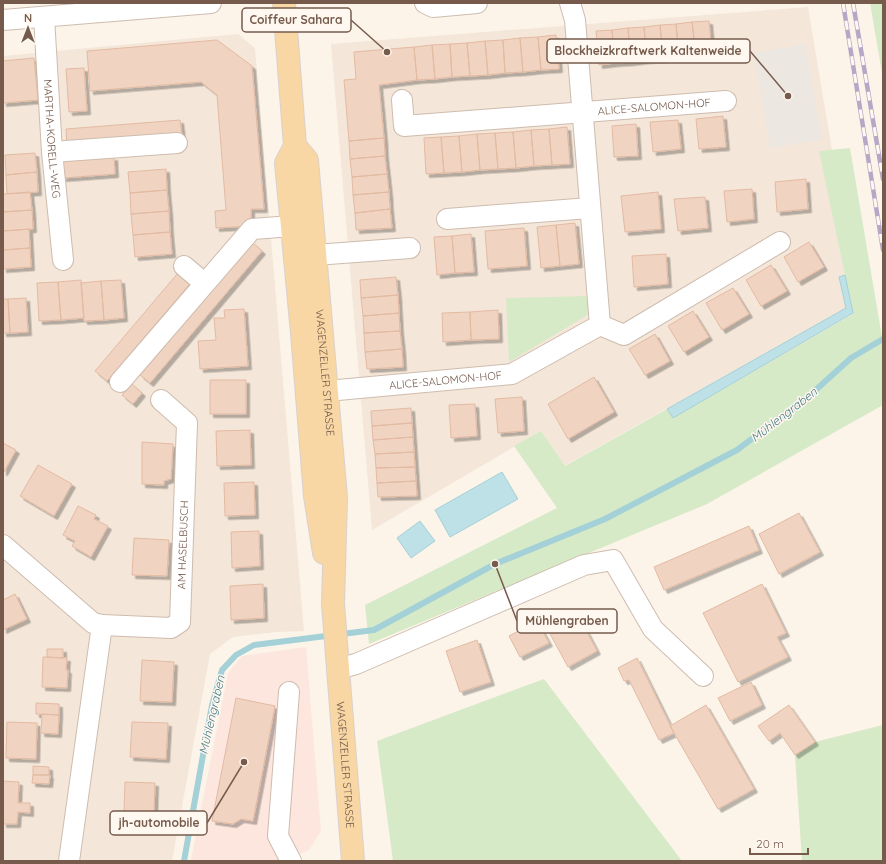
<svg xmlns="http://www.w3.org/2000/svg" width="886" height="864" font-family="Quicksand,sans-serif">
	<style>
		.residential { fill: #f4e6d8 }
		.commercial { fill: #fce6dd }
		.industrial { fill: #ede7e2 }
		.green { fill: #d6eac7 }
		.water { fill: #bde1e6; stroke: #a4d0d7 }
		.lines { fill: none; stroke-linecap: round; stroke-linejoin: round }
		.stream { stroke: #a4d0d7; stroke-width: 6 }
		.building { fill: #f1d3c1; stroke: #e3baa2; filter: url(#shadow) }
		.minor-casing { stroke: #cebcaf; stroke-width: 22 }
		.major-casing { stroke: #d9d1cd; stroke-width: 24 }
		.minor { stroke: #fff; stroke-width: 20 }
		.major { stroke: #f8d7a4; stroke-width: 22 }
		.rail-casing { stroke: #b7a7c7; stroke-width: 4.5 }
		.rail { stroke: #fff8f0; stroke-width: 3; stroke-dasharray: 9; stroke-linecap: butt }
		.labels { text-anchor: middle; stroke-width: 3; stroke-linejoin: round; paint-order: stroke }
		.street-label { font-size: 11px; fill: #765b4d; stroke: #fff8f0 }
		.water-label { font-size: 12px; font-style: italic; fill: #437982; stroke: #fff8f0 }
		.leader { fill: none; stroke: #765b4d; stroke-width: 1.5 }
		.callout-dot { fill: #765b4d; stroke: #fff8f0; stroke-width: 1.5 }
		.callout { fill: #fff8f0; stroke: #765b4d; stroke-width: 1.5 }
		.callout-label { font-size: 12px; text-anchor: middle; font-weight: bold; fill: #765b4d }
	</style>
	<defs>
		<filter id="shadow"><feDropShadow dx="3.5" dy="3.5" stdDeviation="0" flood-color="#0004"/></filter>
	</defs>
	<rect width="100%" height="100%" fill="#fcf4e9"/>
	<!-- residential -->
	<path class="residential" d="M808,7L832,150L820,151L845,275L839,277L846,308L564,466L541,431L372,530L331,44Z
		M238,34L255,48L304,631L276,632L233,637L210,654L172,861H3V56Z"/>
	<!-- commercial -->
	<path class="commercial" d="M306,647L321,831L309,850L284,861L191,860L228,673L242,656Z"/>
	<!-- industrial -->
	<path class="industrial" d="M805,44L822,140L770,148L754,53Z"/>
	<!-- green -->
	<path class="green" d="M870,3H883V79Z
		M850,148L883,343V405L707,504L369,644L365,605L557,508L514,446L541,431L565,466L667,409L673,418L853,314L819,151Z
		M589,296L592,306L589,314L509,362L506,298Z
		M544,679L682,861H393L377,741Z
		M883,725V861H802L795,755L815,742Z"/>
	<!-- water -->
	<path class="water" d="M845,275L853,313L673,418L667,409L846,308L839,277Z
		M502,472L518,499L450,537L435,510Z
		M420,521L435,541L411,558L397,538Z"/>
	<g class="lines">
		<!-- stream -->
		<path class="stream" d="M184,861L212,705L222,670L236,655L254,645L374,630L495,564L605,519L737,450L808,397L851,358L883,339"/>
	</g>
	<!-- building -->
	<path class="building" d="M709,21L712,54L696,56L692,22Z
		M692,22L696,56L679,57L676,24Z
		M676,24L679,57L663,59L660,25Z
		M660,25L663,59L647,60L644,27Z
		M644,27L647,60L631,62L628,28Z
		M628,28L631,62L615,63L612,30Z
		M612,30L615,63L599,65L596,31Z
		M556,35L559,69L541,70L538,37Z
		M538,37L541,70L523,72L520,38Z
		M520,38L523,72L505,73L503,40Z
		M217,40L252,66L264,209H251V226L216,228L215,211L226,210L217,95L201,82L90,91L87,51Z
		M503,40L505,73L488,75L485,41Z
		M485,41L488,75L470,76L467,43Z
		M467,43L470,76L452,77L450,44Z
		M450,44L452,77L435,79L432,45Z
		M432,45L435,79L417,80L414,47Z
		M414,47L417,80L379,85L384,138L349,141L344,80L356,79L354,52Z
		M34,58L38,100L3,103V61Z
		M84,68L87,111L69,112L66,69Z
		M723,116L726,147L699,149L696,119Z
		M180,120L182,136L67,146L66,129Z
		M678,120L681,149L653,152L650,122Z
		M636,124L638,156L614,157L612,126Z
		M567,127L570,164L552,165L549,129Z
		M549,129L552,165L534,166L531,130Z
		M531,130L534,166L516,168L513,132Z
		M513,132L516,168L498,169L495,133Z
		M495,133L498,169L480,170L477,134Z
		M477,134L480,170L462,172L459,136Z
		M459,136L462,172L444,173L441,137Z
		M441,137L444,173L426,174L424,138Z
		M384,138L385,156L350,159L349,141Z
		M35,153L37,172L6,175L5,155Z
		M385,156L387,174L352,177L350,159Z
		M114,157L115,174L63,178L62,161Z
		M166,169L167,190L130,193L128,172Z
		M37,172L38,192L7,194L6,175Z
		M387,174L389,192L353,195L352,177Z
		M806,179L808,209L777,212L775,182Z
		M752,189L754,219L727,222L724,191Z
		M167,190L169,211L131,214L130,193Z
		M30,192L32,210L3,212V194Z
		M389,192L390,209L355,213L353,195Z
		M658,192L661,229L625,232L621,196Z
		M705,197L708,228L678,231L674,199Z
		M390,209L392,228L356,230L355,213Z
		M32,210L33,229L3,231V212Z
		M169,211L170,232L133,235L131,214Z
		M575,223L579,264L560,266L556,225Z
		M556,225L560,266L541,268L537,227Z
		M524,228L527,266L488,269L485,231Z
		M29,229L30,248L3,250V231Z
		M170,232L172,254L135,257L133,235Z
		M471,234L474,272L455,273L452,236Z
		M452,236L455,273L437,275L434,237Z
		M252,242L262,251L150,383L140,375Z
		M809,242L824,267L798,282L784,257Z
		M30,248L31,267L3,269V250Z
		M666,254L668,284L634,287L632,256Z
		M771,265L787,291L761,306L746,280Z
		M183,267L195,278L107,381L95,371Z
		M396,277L398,295L361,298L360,280Z
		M81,280L84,318L61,320L58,282Z
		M121,280L124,318L104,320L101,281Z
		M101,281L104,320L84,321L81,283Z
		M58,282L61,320L39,321L37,283Z
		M733,288L749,314L722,330L706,303Z
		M398,295L399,313L363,316L361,298Z
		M26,298L28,332L10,333L8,299Z
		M3,299H8L10,333H3Z
		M244,309L248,366L200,369L198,341L216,340L214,318H225L224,310Z
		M498,310L499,339L471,340L470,312Z
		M693,311L709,337L684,352L668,326Z
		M470,312L471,340L443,342L442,313Z
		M399,313L400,331L364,333L363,316Z
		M400,331L402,349L365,352L364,333Z
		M655,334L670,361L645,375L629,349Z
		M402,349L403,367L367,369L365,352Z
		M594,377L614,412L568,439L548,404Z
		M210,380H246V414H210Z
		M132,384L142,393L133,404L122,395Z
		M522,397L524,431L498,433L495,399Z
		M475,404L477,436L451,438L449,405Z
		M411,408L412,423L372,426L371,411Z
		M412,423L413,437L373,440L372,426Z
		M250,430L251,465L217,466L216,431Z
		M413,437L414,452L375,454L373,440Z
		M142,442L173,444L171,479L164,481V485L142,484Z
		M3,443L16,450L4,472H3Z
		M414,452L415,467L376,468L375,454Z
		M38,465L72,484L54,516L20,496Z
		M415,467L416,481L377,483L376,468Z
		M416,481L417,496L378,497L377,483Z
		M254,482L255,515L225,516L224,483Z
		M78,506L96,515L94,519L108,526L91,557L72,546L75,541L63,535Z
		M799,513L820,552L779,574L759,534Z
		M749,526L759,550L664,590L654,567Z
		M259,531L260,566L232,568L231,532Z
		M134,538L169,540L167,576L132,575Z
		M263,584L264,618L231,620L230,586Z
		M762,584L786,633L777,637L788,657L738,682L703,613Z
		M15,594L27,619L3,630V600Z
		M578,615L597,651L568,667L549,632Z
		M537,621L549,643L520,657L509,636Z
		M477,640L491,682L460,692L446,651Z
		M47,649H63V658L47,657Z
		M43,657L67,658L66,670H68L67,688L42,687Z
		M637,658L674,733L659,740L629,680L624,681L618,668Z
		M142,660L174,662L172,702L140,701Z
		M751,682L762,705L730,721L718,698Z
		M236,698L275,706L253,821L241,819L233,824L212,821Z
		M36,703L59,704V715L36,714Z
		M706,705L754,789L718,809L670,726Z
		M789,705L815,742L795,755L780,733L769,741L758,726Z
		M42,714L59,715L58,734L41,733Z
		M7,722L37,723L36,759L6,758Z
		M132,722L168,723L166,759L130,757Z
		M33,766L49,767V775H33Z
		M33,775H50L49,784L32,783Z
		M3,781L19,782L18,803H30V813L18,812L17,824H3Z
		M125,782L155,783L154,813L124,812Z"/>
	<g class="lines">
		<defs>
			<g id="minor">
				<path d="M425,3L433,7L477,3"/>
				<path id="s1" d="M44,17L52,152L63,260"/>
				<path d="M3,20L211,3"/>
				<path id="s2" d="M402,100L404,126L726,101"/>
				<path d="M52,152L177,143"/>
				<path d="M447,219L590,208"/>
				<path d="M301,245L315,255L410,248"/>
				<path d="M184,266L204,283"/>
				<path d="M600,325L624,335L780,242"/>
				<path d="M120,382L252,229L292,226L306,234"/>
				<path id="s3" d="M327,391L512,374L600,325L575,20L570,3"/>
				<path d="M3,545L93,623L102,625L69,861"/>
				<path id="s4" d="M102,625L171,628L180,622L187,423L161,400"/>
				<path d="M337,669L356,664L584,565L613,560L653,629L703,676"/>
				<path d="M289,692L278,836L291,861"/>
			</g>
			<g id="major">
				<path d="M284,3L295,146L286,163L302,333L315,496L324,553"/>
				<path id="s5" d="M295,146L307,160L336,498L333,604L353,861"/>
			</g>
		</defs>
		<!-- minor casing -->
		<use href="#minor" class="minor-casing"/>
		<!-- major casing -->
		<use href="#major" class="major-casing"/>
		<!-- minor -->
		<use href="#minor" class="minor"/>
		<!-- major -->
		<use href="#major" class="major"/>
		<defs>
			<path id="rail" d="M843,3L883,250
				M853,3L883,179"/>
		</defs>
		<!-- rail casing -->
		<use href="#rail" class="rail-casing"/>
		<!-- rail -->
		<use href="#rail" class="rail"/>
	</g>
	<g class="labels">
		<!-- street labels -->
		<g class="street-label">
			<text dy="4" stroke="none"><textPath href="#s2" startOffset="277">ALICE-SALOMON-HOF</textPath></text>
			<text dy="4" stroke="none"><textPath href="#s1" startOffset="122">MARTHA-KORELL-WEG</textPath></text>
			<text dy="4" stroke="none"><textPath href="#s5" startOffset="232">WAGENZELLER STRASSE</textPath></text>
			<text dy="4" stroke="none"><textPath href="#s3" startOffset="119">ALICE-SALOMON-HOF</textPath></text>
			<text dy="4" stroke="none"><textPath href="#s4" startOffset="157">AM HASELBUSCH</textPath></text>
			<text dy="4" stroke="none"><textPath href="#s5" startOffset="625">WAGENZELLER STRASSE</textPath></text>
		</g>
		<!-- water labels -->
		<g class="water-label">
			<text transform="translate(784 415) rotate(-38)" y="4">Mühlengraben</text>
			<text transform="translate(212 715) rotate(-77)" y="4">Mühlengraben</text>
		</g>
	</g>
	<!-- callouts -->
	<path class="leader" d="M387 52L351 20M788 96L750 51M495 564L517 621M244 762L207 823"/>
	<g class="callout-dot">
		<circle cx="387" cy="52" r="4"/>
		<circle cx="788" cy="96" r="4"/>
		<circle cx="495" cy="564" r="4"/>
		<circle cx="244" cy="762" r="4"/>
	</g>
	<g class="callout">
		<rect x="242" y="8" width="109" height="24" rx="4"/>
		<rect x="547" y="39" width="203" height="24" rx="4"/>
		<rect x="517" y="609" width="100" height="24" rx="4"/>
		<rect x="110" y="811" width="97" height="24" rx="4"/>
	</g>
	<g class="callout-label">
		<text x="296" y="24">Coiffeur Sahara</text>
		<text x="648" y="55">Blockheizkraftwerk Kaltenweide</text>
		<text x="567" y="625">Mühlengraben</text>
		<text x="159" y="827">jh-automobile</text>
	</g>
	<!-- border -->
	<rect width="886" height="864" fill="none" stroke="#765b4d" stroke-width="8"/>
	<!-- north arrow -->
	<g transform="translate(28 28)" stroke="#fff8f0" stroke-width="3" paint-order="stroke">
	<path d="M0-3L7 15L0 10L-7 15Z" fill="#765b4d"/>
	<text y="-6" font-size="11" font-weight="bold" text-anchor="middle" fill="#765b4d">N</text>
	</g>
	<!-- scale -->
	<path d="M750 848v6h58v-6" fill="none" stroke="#765b4d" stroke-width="2"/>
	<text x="756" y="848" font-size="12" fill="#765b4d" stroke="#fff8f0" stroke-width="3" paint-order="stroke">20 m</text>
</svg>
